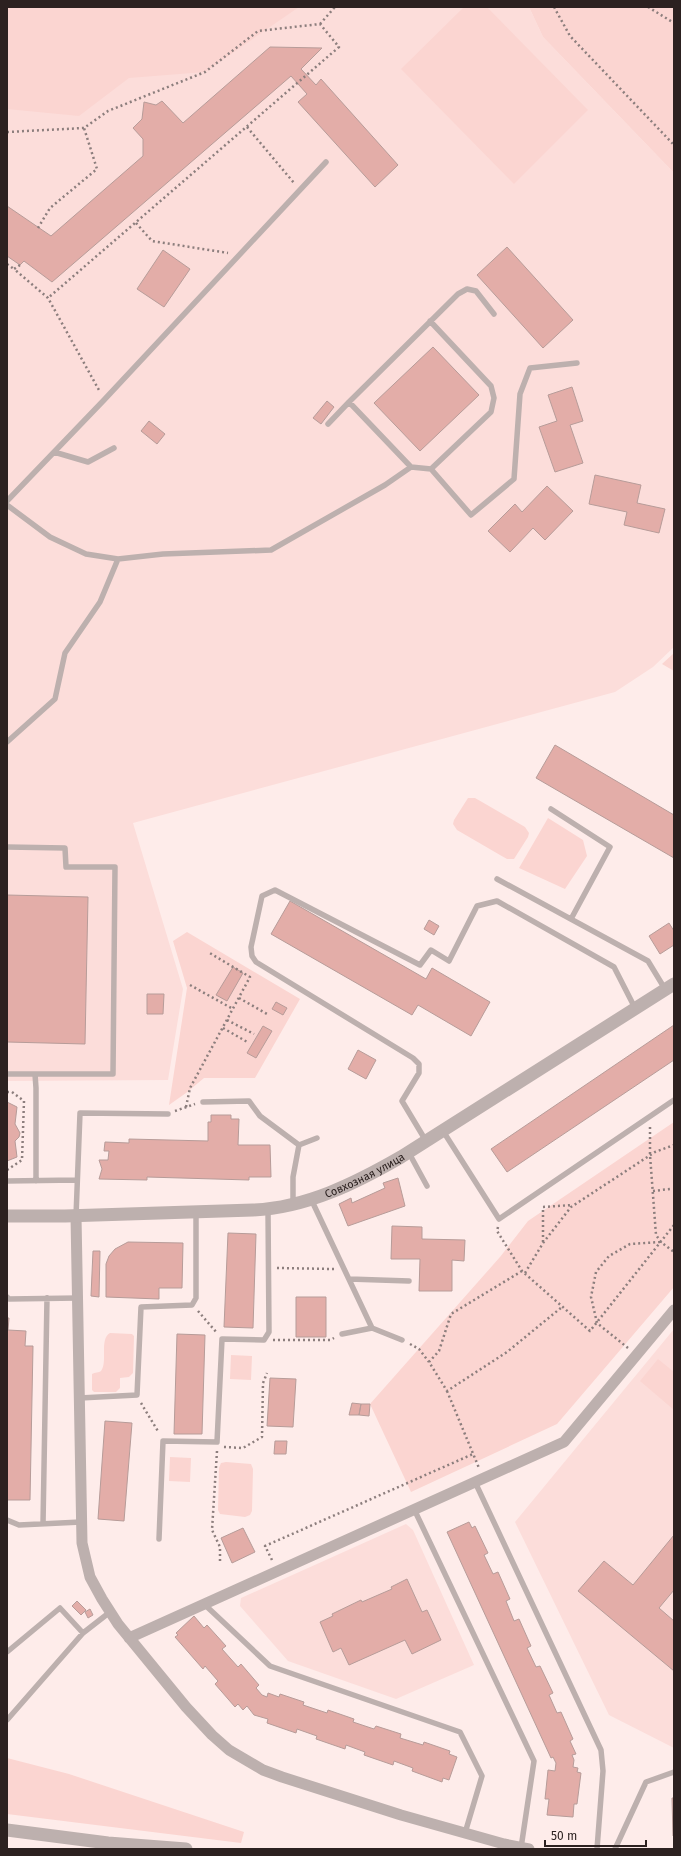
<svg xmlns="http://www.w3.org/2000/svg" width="681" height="1856" font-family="'Fira Sans',sans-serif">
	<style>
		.built { fill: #fcddda }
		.green { fill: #fbd5d1 }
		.building { fill: #e3ada8; stroke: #b79c99 }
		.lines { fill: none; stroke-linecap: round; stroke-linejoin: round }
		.path { stroke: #8c7e7d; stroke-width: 2.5; stroke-dasharray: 2 3; stroke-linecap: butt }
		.service { stroke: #bdb0ae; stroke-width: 5.5 }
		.minor { stroke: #bdb0ae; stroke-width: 11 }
		.tertiary { stroke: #bdb0ae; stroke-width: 13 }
		.labels { text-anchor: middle; stroke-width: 3; stroke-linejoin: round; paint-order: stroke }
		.street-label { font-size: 11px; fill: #2c2120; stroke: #feecea }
	</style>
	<rect width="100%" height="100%" fill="#feecea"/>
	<!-- built -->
	<path class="built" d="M7,7H529L543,37L674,173V647L653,667L615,692L133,823L183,989L168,1080L7,1081Z
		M674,1329V1748L609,1715L515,1522Z
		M406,1524L413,1530L474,1665L396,1699L288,1661L240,1606L241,1598Z"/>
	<!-- green -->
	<path class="green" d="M7,7H299L205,72L129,78L79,116L7,109Z
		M464,7H487L588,110L514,184L401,69Z
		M529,7H674V173L543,37Z
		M674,653V671L662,664Z
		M468,798H475L482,802L525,827L529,833L528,837L514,859H507L500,855L457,830L453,824L454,820Z
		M548,818L583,840L587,856L565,889L519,868Z
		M187,932L300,999L255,1078H204L186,1093L169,1105L187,988L173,941Z
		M674,1122V1287L557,1424L411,1492L370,1404L500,1257L528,1221Z
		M110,1333L132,1334L134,1336L133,1373L129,1377L120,1378V1388L116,1392H94L92,1390V1374C95,1372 99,1373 101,1371C108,1362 99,1339 110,1333Z
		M231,1355L252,1356L251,1380L230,1379Z
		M658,1359L674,1372V1410L640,1381Z
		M170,1457L191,1458L190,1482L169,1481Z
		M226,1462L251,1464L253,1469L252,1511L250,1515L245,1517L220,1514L218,1510L219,1468L221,1463Z
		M7,1758L69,1774L244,1832L241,1843L7,1814Z"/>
	<!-- building -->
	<path class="building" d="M270,47L322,48L301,69L316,85L321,79L398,165L375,187L298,102L307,94L291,76L52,282L24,261L20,265L7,256V206L51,236L143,156V139L133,128L142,119L144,102L156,105L162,101L183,123Z
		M507,247L573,320L543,348L477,275Z
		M163,250L190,269L164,307L137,289Z
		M433,347L479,395L420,451L374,403Z
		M572,387L583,421L570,425L583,463L555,472L539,427L557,421L548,395Z
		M327,401L334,407L321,424L313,418Z
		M149,421L165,434L157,444L141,431Z
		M595,475L641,485L637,503L665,509L659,533L624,525L627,512L589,504Z
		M547,486L573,511L545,540L533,528L510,552L488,531L515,504L522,512Z
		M555,745L674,815V858L536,778Z
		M7,895L88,897L85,1044L7,1042Z
		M290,901L426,979L432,968L490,1002L471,1036L418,1005L412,1015L271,934Z
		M429,920L439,926L434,935L424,929Z
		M669,923L674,931V945L660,954L649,936Z
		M233,967L243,973L227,1001L216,995Z
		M147,994H164L163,1014H147Z
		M276,1002L287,1008L283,1015L272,1009Z
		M674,1025V1060L507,1172L491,1149Z
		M263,1026L272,1031L256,1058L247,1053Z
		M358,1050L376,1060L366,1079L348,1069Z
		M7,1102L17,1107L15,1124L20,1133L19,1137L15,1141L17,1157L7,1161Z
		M211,1115H231V1119H239L238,1145H270L271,1177H249V1180L147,1177V1180L99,1179L102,1169L99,1160H108L109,1151H104L105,1142L129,1143V1139L208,1141V1122H211Z
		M398,1178L405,1206L348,1226L339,1204L351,1198L352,1203L385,1188L383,1183Z
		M392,1226L422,1227V1239L465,1240L464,1261L452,1260V1291H419L420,1259H391Z
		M228,1233L256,1234L253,1328L224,1327Z
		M128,1242L183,1243L182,1288H159V1299L106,1297V1264L109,1256L115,1249Z
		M93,1251H100L99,1297L91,1296Z
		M296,1297H326V1337H296Z
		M7,1318H9L8,1330L26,1331L25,1346H33L30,1500H7Z
		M177,1334L205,1335L202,1434H174Z
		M270,1378L296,1379L293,1427L267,1426Z
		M352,1403L361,1404L359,1415H349Z
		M361,1404H370L369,1416L359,1415Z
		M105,1421L132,1423L124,1521L98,1519Z
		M275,1441H287L286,1454H274Z
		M469,1522L472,1528L475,1526L488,1553L484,1555L493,1574L498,1572L510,1599L506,1601L514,1621L519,1619L531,1646L527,1648L536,1667L540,1666L553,1693L549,1695L557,1713L561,1712L573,1739L570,1741L576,1754L572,1755L574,1760L573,1767L578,1768L577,1772L581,1773L577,1804H574L573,1817L547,1815L549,1799H545L548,1770L555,1771L556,1763L553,1757L551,1758L447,1532Z
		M243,1528L255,1552L232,1563L221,1538Z
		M674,1535V1590L659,1608L674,1621V1671L578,1591L604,1561L633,1585Z
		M407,1579L422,1612L427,1610L441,1640L412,1654L405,1640L349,1665L341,1648L333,1652L320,1622L333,1616L332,1614L361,1600L362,1602L392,1589L391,1587Z
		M77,1601L86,1610L81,1615L72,1606Z
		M90,1609L93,1615L88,1618L85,1612Z
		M194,1616L204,1628L207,1625L226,1646L222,1649L238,1667L241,1664L259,1685L256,1688L262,1695L267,1697L268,1693L279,1697L280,1694L304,1702L303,1705L327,1713L328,1710L354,1719L353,1722L374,1729L376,1726L401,1734L400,1738L423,1745L424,1742L450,1751L449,1754L457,1757L449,1780L443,1778L442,1782L412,1771L413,1768L394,1761L393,1765L364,1755L365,1752L346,1745L345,1749L316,1739L317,1736L297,1729L296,1733L267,1723L268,1719L254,1715L247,1706L243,1710L238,1704L235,1707L215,1684L218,1681L205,1666L203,1669L175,1637L178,1635L176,1633Z
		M672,1798H674V1836H673Z"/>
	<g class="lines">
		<!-- path -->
		<path class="path" d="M554,7L570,36L674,145
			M648,7L674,23
			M320,24L335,7
			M247,127L294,183
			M7,132L84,128L108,111L205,72L258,31L320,24L339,47L48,298
			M136,223L152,241L228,253
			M38,228L50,208L97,169L84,128
			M7,264L14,269
			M20,265L14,269L48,298L100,392
			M190,985L233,1009
			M239,998L267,1014
			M227,1020L254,1034
			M223,1028L249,1043
			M7,1092H12L24,1101L22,1160L7,1170
			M186,1107L190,1088L250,977L208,952
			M175,1111L195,1104
			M650,1127V1155L656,1235L661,1242L674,1252
			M653,1191L670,1189
			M498,1227L497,1231L522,1271L590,1331L674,1225
			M543,1242V1207L572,1205
			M277,1268L334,1269
			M522,1271L451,1314L439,1351L429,1362L447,1391L507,1352L562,1307
			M525,1273L543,1243L571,1207L655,1152L674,1145
			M198,1311L217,1333
			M273,1340H330L334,1338
			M410,1344L419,1349L429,1362
			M628,1348L597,1323L591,1297L596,1272L609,1256L630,1244L660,1242
			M447,1391L479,1468
			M141,1403L159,1433
			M224,1447L243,1448L262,1437L263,1383L267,1373
			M217,1451L212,1530L220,1547V1562
			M272,1560L265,1546L473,1454"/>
		<!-- service -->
		<path class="service" d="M430,321L491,386L494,398L491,412L431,469
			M328,424L349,402
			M54,452L88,462L114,448
			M411,467L349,402L458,294L467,289L476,291L494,314
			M7,501L104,400L326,162
			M7,505L50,537L86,554L118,559L163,554L271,550L385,485L411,467L431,469L471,515L514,479L520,394L530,368L577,363
			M7,742L55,699L65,653L100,602L118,559
			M551,809L610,847L571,919
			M7,847L65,848L66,867H115L113,1074H7
			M497,879L648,961L665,989
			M35,1074L36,1088V1181
			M203,1102L249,1101L260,1116L299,1145
			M443,1131L499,1219L674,1100
			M426,1141L402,1101L419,1073V1064L413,1058L256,962L252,956L251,947L262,896L275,890L420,965L431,950L449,961L477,906L497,901L614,967L635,1008
			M409,1153L427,1186
			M7,1181L77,1180
			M311,1199L372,1328L402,1340
			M293,1205V1177L299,1145L317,1138
			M76,1216L80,1113L168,1114
			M349,1279L409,1281
			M7,1297L9,1299L78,1298
			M342,1334L372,1328
			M80,1398L137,1395L141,1307L192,1305L196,1298V1212
			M475,1482L601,1750L603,1771L597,1849
			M414,1509L534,1761L521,1848
			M7,1520L19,1525L81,1522
			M43,1524L47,1298
			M159,1539L163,1441L217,1442L222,1339L264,1340L269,1332L268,1210
			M204,1604L270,1666L460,1732L482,1776L465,1833
			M7,1652L60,1608L83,1633
			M7,1720L83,1633L110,1612
			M615,1849L646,1782L674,1772"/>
		<!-- minor -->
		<path class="minor" d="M76,1216L82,1543L90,1577L102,1599L118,1624L186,1707L212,1735L229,1750L263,1770L282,1777L401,1815L504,1844L529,1849
			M129,1638L564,1442L674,1310"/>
		<!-- tertiary -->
		<g class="tertiary">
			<path id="s1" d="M7,1216H65L253,1210C306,1208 356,1183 401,1157L674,984"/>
			<path d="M7,1830L108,1843L186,1849"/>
		</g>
	</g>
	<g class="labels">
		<!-- street labels -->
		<g class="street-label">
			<text dy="4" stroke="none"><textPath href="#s1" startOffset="364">Совхозная улица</textPath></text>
		</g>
	</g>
	<!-- border -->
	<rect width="681" height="1856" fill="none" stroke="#2c2120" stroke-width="16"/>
	<!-- scale -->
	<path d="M545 1840v6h101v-6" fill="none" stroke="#2c2120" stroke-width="2"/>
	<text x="551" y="1840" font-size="12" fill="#2c2120" stroke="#feecea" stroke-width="3" paint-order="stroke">50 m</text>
</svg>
